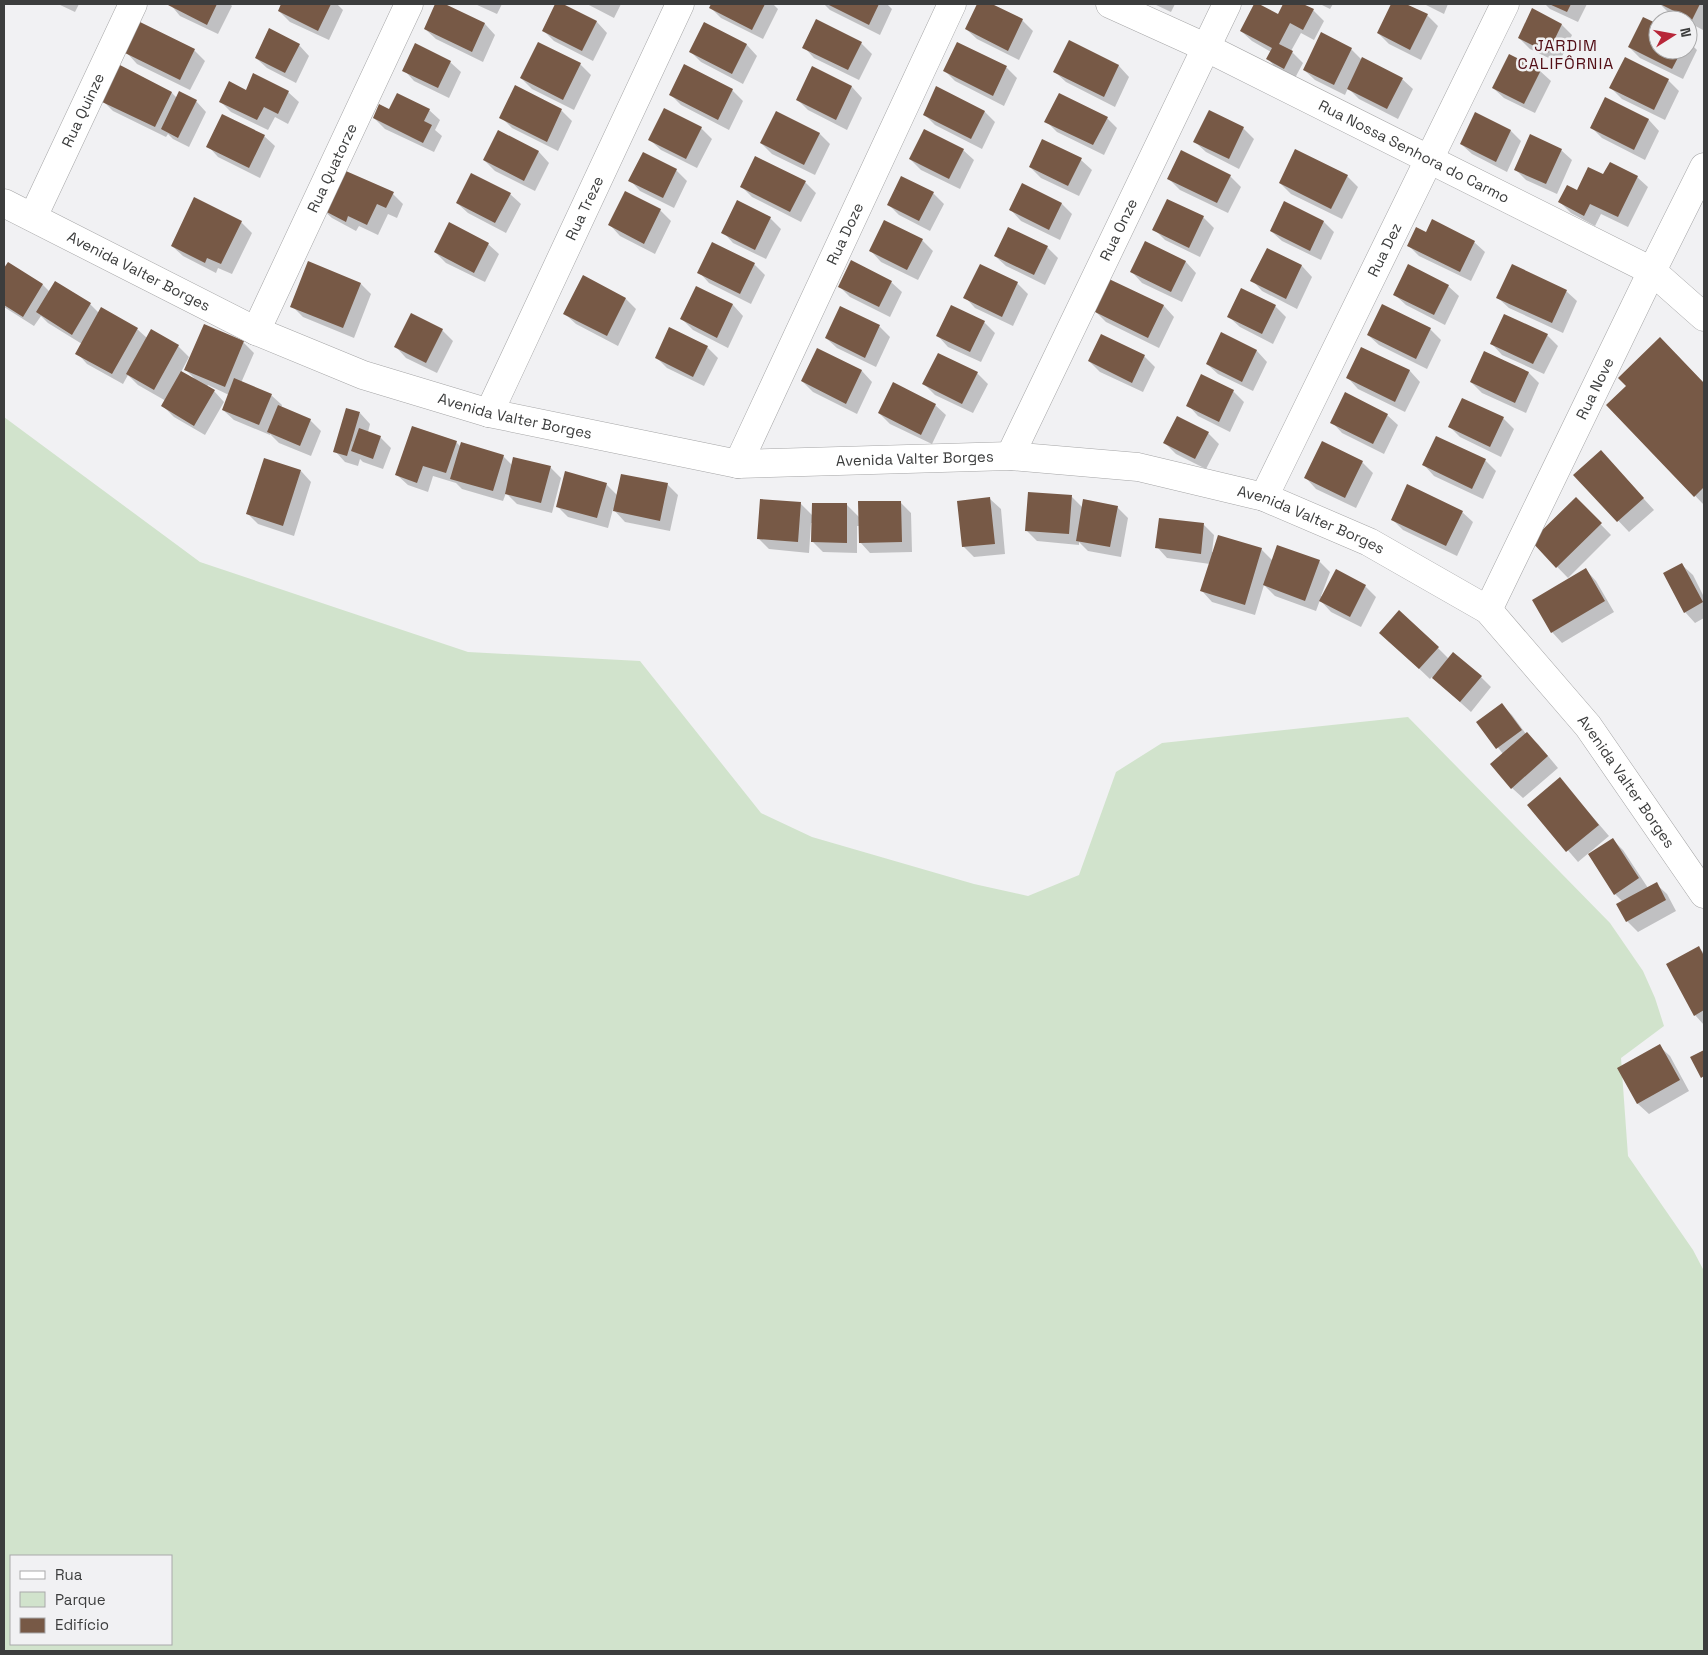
<svg xmlns="http://www.w3.org/2000/svg" width="1708" height="1655" font-family="'Space Grotesk',sans-serif">
	<style>
		.green { fill: #d1e3cc; fill-rule: evenodd }
		.shadow { fill: #0003 }
		.building { fill: #775946 }
		.lines { fill: none; stroke-linecap: round; stroke-linejoin: round }
		.minor-casing { stroke: #a5a5a6; stroke-width: 29 }
		.tertiary-casing { stroke: #a5a5a6; stroke-width: 29 }
		.minor { stroke: #fff; stroke-width: 28 }
		.tertiary { stroke: #fff; stroke-width: 28 }
		.labels { text-anchor: middle; stroke-width: 5; stroke-linejoin: round; paint-order: stroke }
		.street-label { font-size: 15px; fill: #3c3d3d; stroke: #f1f1f3 }
		.neighbourhood-label { font-size: 16px; letter-spacing: 1px; fill: #520d15; stroke: #f1f1f3 }
	</style>
	<rect width="100%" height="100%" fill="#f1f1f3"/>
	<!-- green -->
	<path class="green" d="M4,417L200,562L468,652L640,661L761,813L812,837L974,884L1028,896L1079,875L1116,772L1162,743L1408,717L1610,923L1643,971L1655,998L1664,1026L1621,1058L1628,1156L1693,1250L1704,1271V1651H4ZM11,1556H171V1644H11Z"/>
	<!-- shadow -->
	<path class="shadow" d="M58,4H79L75,12Z
		M170,4H230L232,6L218,34L180,16Z
		M283,4H337L343,10L329,40L290,22L279,11Z
		M437,4H442L485,24L495,35L483,62L436,39L425,29Z
		M475,4H502L497,14Z
		M556,4H560L597,22L607,33L593,61L554,41L543,30Z
		M587,4H621L614,18Z
		M713,4H773L778,9L763,39L721,18L711,8Z
		M824,4H887L892,9L880,35L830,10Z
		M978,4H989L1022,20L1033,31L1019,60L977,39L966,29Z
		M1154,4H1175L1171,12Z
		M1255,4L1278,16L1284,4H1300L1313,10L1324,21L1314,40L1301,33L1291,51L1303,63L1295,78L1278,70L1268,59L1271,52L1252,41L1241,31Z
		M1320,4H1333L1330,9Z
		M1392,4H1404L1427,15L1438,26L1421,60L1389,44L1378,33Z
		M1424,4H1448L1444,14Z
		M1545,4H1587L1578,22L1550,9Z
		M1660,4H1704L1703,30L1688,22V20H1684L1669,13Z
		M1533,10L1562,25L1572,35L1559,63L1530,49L1519,38Z
		M704,23L747,45L757,56L743,84L701,62L690,51Z
		M1658,26V50H1688V41L1697,50L1683,79L1640,58L1629,47Z
		M1069,42L1119,66L1129,77L1115,107L1066,82L1055,72Z
		M861,43L872,54L859,80L814,58L804,47Z
		M958,44L1007,68L1017,78L1004,106L955,81L945,71Z
		M299,45L309,56L296,83L267,68L256,58Z
		M1351,49L1362,60L1402,79L1413,89L1398,119L1359,99L1348,88L1345,95L1315,80L1304,70Z
		M194,50L205,61L190,90L137,64L127,53Z
		M450,62L461,72L449,98L414,81L404,70Z
		M580,64L591,75L574,110L532,89L521,78Z
		M118,66L172,93L177,98L196,101L206,112L189,147L173,139L168,134L166,137L113,111L102,100Z
		M813,68L852,87L862,98L847,130L808,110L798,100Z
		M1540,71L1551,81L1535,113L1504,98L1493,88Z
		M1668,80L1679,91L1665,120L1622,99L1611,88Z
		M516,87L562,111L572,121L558,151L512,128L501,117Z
		M732,90L743,101L729,130L681,105L671,95Z
		M247,91L288,92L299,102L288,124L275,117L268,130L231,112L220,101Z
		M1605,99L1649,120L1659,131L1645,160L1602,138L1591,127Z
		M429,110L440,120L435,130L442,136L434,152L385,129L374,118L390,111Z
		M985,112L995,122L982,149L935,125L924,114Z
		M1107,118L1117,128L1104,155L1057,132L1046,121Z
		M701,128L712,139L697,168L661,150L650,140Z
		M1243,128L1254,139L1239,169L1206,152L1195,142Z
		M1511,131L1521,141L1507,172L1472,154L1461,144Z
		M820,134L830,144L815,175L772,154L761,143Z
		M264,136L275,146L260,178L218,157L208,146Z
		M963,150L974,160L960,189L921,170L910,159Z
		M1561,150L1572,160L1557,194L1526,180L1516,170Z
		M539,152L549,163L535,191L495,171L484,160Z
		M1081,160L1092,170L1079,196L1041,178L1030,167Z
		M676,170L687,181L674,208L640,191L630,180Z
		M1230,176L1241,187L1228,213L1180,190L1169,179Z
		M1347,176L1358,187L1342,219L1291,194L1280,183Z
		M1604,176L1637,177L1648,187L1628,227L1601,214L1595,226L1571,213L1560,202Z
		M805,182L816,193L801,222L752,197L742,187Z
		M933,193L944,204L930,231L899,215L889,205Z
		M393,194L403,204L397,218L388,214L378,235L359,226L356,231L332,218L321,208Z
		M510,194L521,204L506,233L468,213L457,203Z
		M1062,204L1072,214L1060,240L1021,221L1011,210Z
		M660,210L671,221L655,254L620,236L610,225Z
		M1203,217L1214,228L1200,257L1165,240L1154,229Z
		M770,218L781,229L766,259L733,243L723,232Z
		M241,222L252,233L232,274L218,268L216,273L183,256L172,246Z
		M1324,222L1334,232L1321,260L1282,241L1271,231Z
		M1427,234L1474,242L1485,252L1471,281L1419,256L1408,245Z
		M922,240L933,251L918,280L881,262L871,251Z
		M1146,243L1186,262L1196,273L1182,302L1142,283L1132,272Z
		M488,244L499,254L485,282L446,263L435,252Z
		M1047,247L1058,258L1045,285L1006,266L995,256Z
		M1267,250L1302,266L1312,277L1297,309L1262,291L1252,280Z
		M8,264L43,285L50,292L55,283L90,304L99,313L137,329L147,338L178,346L189,357L181,372L195,379L186,370L243,342L254,353L241,383L271,395L282,405L281,408L310,420L321,431L311,456L279,443L270,434V435L234,420L223,410L229,395L208,385L207,387L214,391L224,402L205,435L174,417L163,406L166,401L138,385L128,375L123,384L87,364L77,353L82,344L48,323L41,316L34,326L4,307V271Z
		M754,264L765,275L751,304L709,283L699,272Z
		M1109,280L1164,306L1174,317L1159,348L1106,322L1095,311Z
		M891,282L902,292L890,317L850,297L839,286Z
		M1017,283L1028,294L1013,326L975,308L965,297Z
		M361,284L371,294L354,338L303,317L292,306Z
		M1448,286L1459,296L1445,325L1406,305L1395,295Z
		M697,288L733,305L743,316L728,348L693,330L682,319Z
		M1242,290L1275,306L1286,317L1273,344L1240,327L1229,317Z
		M1566,291L1577,301L1563,333L1509,308L1498,298Z
		M626,299L636,309L618,346L576,324L565,314Z
		M841,307L880,327L890,337L876,367L837,348L826,338Z
		M984,322L995,333L981,362L948,347L938,336Z
		M1430,329L1441,340L1427,369L1379,345L1368,335Z
		M442,330L453,341L437,373L406,358L396,347Z
		M1222,334L1257,351L1267,362L1253,391L1218,374L1207,364Z
		M1547,335L1558,346L1544,374L1502,355L1492,344Z
		M707,347L718,358L704,386L667,368L656,357Z
		M1362,348L1410,371L1420,382L1405,412L1358,389L1348,378Z
		M818,350L862,371L872,382L857,414L813,392L802,381Z
		M1485,352L1529,373L1539,383L1526,413L1482,393L1471,382Z
		M1676,354L1704,384V505L1608,405L1628,386Z
		M1144,356L1155,367L1143,392L1100,372L1089,361Z
		M977,373L988,384L973,413L935,395L924,384Z
		M1233,391L1244,402L1230,432L1198,416L1188,405Z
		M935,405L946,415L932,444L890,424L879,413Z
		M360,413L370,424L368,432L380,437L391,448L383,469L363,462L360,459L358,466L345,462L335,451Z
		M1387,415L1398,425L1384,454L1342,433L1332,422Z
		M1503,418L1514,429L1501,457L1460,437L1450,427Z
		M1208,433L1219,444L1206,469L1176,454L1165,443Z
		M456,442L461,447L503,456L513,466L550,467L561,478L552,513L517,504L506,493L503,501L462,489L456,483L433,476L428,492L408,485L397,475Z
		M1485,460L1496,471L1483,499L1434,476L1424,465Z
		M1362,462L1373,473L1356,508L1316,489L1306,478Z
		M1611,463L1654,510L1629,532L1575,475Z
		M301,471L311,482L294,536L258,524L247,513Z
		M606,484L618,496L667,484L678,495L670,531L625,522L613,509L608,528L568,517L557,506Z
		M1072,497L1083,508L1117,507L1128,518L1121,557L1088,551L1079,542V545L1037,541L1026,530Z
		M990,499L1001,509L1005,554L974,557L963,546Z
		M1576,499L1611,535L1568,578L1532,541Z
		M761,501L801,504L813,516L847,505L859,517L900,502L911,513L912,552L870,553L860,542L859,526H857V553L823,552L813,542V523H811L809,553L769,549L758,538Z
		M1462,512L1473,522L1457,556L1403,530L1393,520Z
		M1204,525L1214,535L1212,552L1261,549L1273,561H1319L1330,572L1321,596L1323,597L1365,586L1376,597L1361,627L1331,612L1320,600L1316,611L1275,596L1264,585L1255,615L1212,602L1202,591L1210,564L1167,558L1157,547Z
		M1682,565L1693,575L1704,597V618L1695,623L1685,612Z
		M1586,570L1596,581L1614,612L1562,643L1552,632Z
		M1392,643L1438,648L1449,659L1481,677L1491,687L1471,712L1432,677L1430,679Z
		M1502,705L1512,715L1526,734L1538,744L1558,768L1523,798L1512,788L1503,754L1478,722Z
		M1560,779L1609,836L1578,862L1529,805Z
		M1613,840L1623,850L1648,888L1656,884L1667,894L1676,911L1638,932L1627,921L1623,902L1615,894Z
		M1699,948L1704,953V1025L1695,1015Z
		M1659,1046L1670,1056L1689,1091L1649,1114L1638,1104L1619,1069Z"/>
	<!-- building -->
	<path class="building" d="M168,4H217L207,25L168,5Z
		M281,4H331L318,31L278,11Z
		M435,4H445L485,23L472,52L424,29Z
		M555,4H563L597,21L582,51L542,31Z
		M711,4H765L752,30L709,8Z
		M827,4H879L869,25Z
		M977,4H992L1023,19L1008,51L965,29Z
		M1254,4H1259L1278,14L1283,4H1303L1314,9L1303,30L1290,23L1279,44L1293,51L1284,69L1266,59L1272,48L1240,31Z
		M1391,4H1406L1428,14L1410,50L1377,33Z
		M1549,4H1571L1567,12Z
		M1660,4H1700L1692,20Z
		M1532,8L1562,24L1548,53L1518,38Z
		M1643,17L1658,24V50H1682L1672,69L1628,47Z
		M816,19L862,42L848,70L802,48Z
		M140,22L195,49L180,80L125,53Z
		M704,22L747,44L732,74L689,52Z
		M269,28L300,44L285,73L255,58Z
		M1321,32L1352,48L1334,85L1303,70Z
		M1069,40L1119,65L1104,97L1053,72Z
		M538,42L581,63L563,100L520,78Z
		M957,42L1007,66L993,96L943,71Z
		M415,43L451,61L438,88L402,71Z
		M1509,54L1541,70L1524,104L1492,88Z
		M1362,57L1403,78L1387,109L1347,89Z
		M1625,57L1669,79L1654,110L1609,88Z
		M118,64L172,92L155,127L100,101Z
		M684,64L733,89L718,120L669,95Z
		M812,66L852,86L836,120L796,100Z
		M253,73L289,91L278,114L264,107L257,120L219,102L229,81L246,90Z
		M515,85L562,109L547,142L499,118Z
		M936,86L985,111L971,139L923,115Z
		M179,91L197,100L178,138L161,129Z
		M397,93L430,109L424,121L432,125L423,143L373,118L379,104L389,109Z
		M1059,93L1108,117L1093,145L1044,122Z
		M1605,97L1649,119L1634,150L1590,128Z
		M664,108L702,127L686,159L648,140Z
		M1209,110L1244,127L1229,159L1193,142Z
		M776,111L820,133L804,165L760,143Z
		M1475,112L1511,130L1496,162L1460,144Z
		M222,114L265,135L249,168L206,147Z
		M924,129L964,149L949,179L909,159Z
		M498,130L539,151L524,181L483,160Z
		M1530,134L1562,149L1546,184L1514,170Z
		M1042,139L1082,158L1068,186L1029,167Z
		M1295,149L1348,175L1331,209L1279,183Z
		M1181,150L1231,175L1217,203L1167,179Z
		M643,152L677,169L663,198L628,181Z
		M755,156L806,181L790,212L740,187Z
		M1610,162L1638,176L1618,217L1590,204L1584,216L1558,202L1567,185L1577,190L1588,167L1603,174Z
		M339,168L394,192L386,208L377,204L367,225L348,216L346,222L319,208Z
		M471,173L511,193L495,223L456,203Z
		M901,176L934,192L919,221L887,205Z
		M1022,183L1062,203L1049,230L1009,210Z
		M625,191L661,209L644,244L608,225Z
		M194,197L242,221L221,264L207,258L205,263L171,246Z
		M1167,199L1204,216L1189,248L1152,230Z
		M737,200L771,217L755,250L721,233Z
		M1284,201L1324,221L1310,251L1270,231Z
		M1432,219L1475,241L1460,272L1407,246L1416,227L1426,232Z
		M884,220L923,239L907,270L869,251Z
		M449,222L489,243L474,273L434,252Z
		M1008,227L1048,246L1034,275L994,256Z
		M1145,241L1186,261L1171,292L1130,272Z
		M712,242L755,263L740,294L697,273Z
		M1267,248L1302,265L1286,299L1250,281Z
		M851,260L892,281L879,307L838,287Z
		M308,261L361,283L343,328L290,307Z
		M8,262L43,284L23,317L4,305V268Z
		M980,264L1018,282L1002,317L963,298Z
		M1408,264L1449,285L1434,315L1393,295Z
		M1512,264L1567,290L1552,323L1496,298Z
		M583,275L626,298L607,336L563,314Z
		M1109,279L1164,305L1148,338L1093,311Z
		M55,281L91,303L72,335L36,312Z
		M696,286L733,304L717,338L680,319Z
		M1241,288L1276,305L1262,334L1227,317Z
		M1382,304L1431,328L1416,359L1367,335Z
		M951,305L985,321L970,352L936,336Z
		M840,306L880,325L865,358L825,338Z
		M101,307L138,328L112,374L75,354Z
		M411,313L443,329L426,363L394,347Z
		M1504,314L1548,334L1533,364L1490,344Z
		M204,324L244,341L225,387L184,370Z
		M669,327L708,346L693,377L655,358Z
		M151,329L179,345L154,390L126,374Z
		M1221,332L1257,350L1242,382L1206,364Z
		M1101,334L1145,355L1132,383L1088,361Z
		M1660,337L1704,383V487L1694,497L1606,405L1626,386L1618,378Z
		M1361,347L1410,370L1395,402L1346,378Z
		M817,348L862,370L846,404L801,381Z
		M1484,351L1529,372L1515,403L1470,382Z
		M938,353L978,372L962,404L922,384Z
		M181,371L215,390L194,426L161,406Z
		M1201,374L1234,390L1219,422L1186,406Z
		M234,378L272,394L259,425L222,410Z
		M893,382L936,404L921,435L878,413Z
		M1345,392L1388,414L1373,444L1330,423Z
		M1462,398L1504,417L1490,447L1448,427Z
		M278,405L311,419L300,446L267,432Z
		M346,408L360,412L347,456L333,452Z
		M1177,416L1209,432L1195,459L1163,443Z
		M412,426L457,441L446,473L423,466L417,483L395,475Z
		M359,428L381,436L373,459L351,451Z
		M1436,436L1486,459L1472,489L1422,465Z
		M1322,441L1363,461L1345,498L1304,478Z
		M461,442L504,455L493,491L450,479Z
		M1601,450L1644,498L1617,522L1573,475Z
		M513,457L551,466L541,503L505,494Z
		M264,458L301,470L283,526L246,514Z
		M565,471L607,483L597,518L556,507Z
		M621,474L668,483L660,521L613,511Z
		M1407,484L1463,511L1446,546L1391,520Z
		M1028,492L1072,495L1069,534L1025,531Z
		M990,497L995,544L962,547L957,501Z
		M1576,497L1602,523L1556,568L1531,541Z
		M760,499L801,502L798,542L757,539Z
		M1083,499L1118,506L1110,547L1076,541Z
		M858,501H901L902,542L859,543Z
		M812,503H847V543L811,542Z
		M1159,518L1204,523L1201,554L1155,548Z
		M1218,535L1262,548L1245,605L1200,591Z
		M1277,545L1320,560L1305,601L1263,585Z
		M1682,563L1703,602L1684,613L1663,573Z
		M1586,568L1605,601L1551,633L1532,600Z
		M1336,569L1366,585L1350,617L1319,601Z
		M1399,610L1439,647L1419,669L1379,633Z
		M1453,652L1482,676L1460,702L1432,678Z
		M1502,703L1522,730L1496,749L1476,722Z
		M1527,732L1548,756L1511,789L1490,764Z
		M1560,777L1599,825L1566,852L1527,805Z
		M1613,838L1639,878L1614,895L1588,854Z
		M1657,882L1666,900L1626,922L1616,904Z
		M1699,946L1704,956V1010L1694,1016L1666,964Z
		M1660,1044L1680,1080L1637,1104L1617,1068Z
		M1704,1050V1076L1701,1078L1690,1057Z"/>
	<g class="lines">
		<defs>
			<g id="minor">
				<path id="s1" d="M1110,4L1205,47L1652,271L1704,317"/>
				<path id="s2" d="M33,217L133,4"/>
				<path id="s3" d="M256,331L409,4"/>
				<path id="s4" d="M489,413L680,4"/>
				<path id="s5" d="M1010,456L1227,4"/>
				<path id="s6" d="M738,464L952,4"/>
				<path id="s7" d="M1264,497L1505,4"/>
				<path id="s8" d="M1488,610L1652,271L1704,167"/>
			</g>
			<g id="tertiary">
				<path id="s9" d="M4,203L256,331L363,375L489,413L738,464L1010,456L1138,467L1264,497L1369,542L1488,610L1588,726L1704,894"/>
			</g>
		</defs>
		<!-- minor casing -->
		<use href="#minor" class="minor-casing"/>
		<!-- tertiary casing -->
		<use href="#tertiary" class="tertiary-casing"/>
		<!-- minor -->
		<use href="#minor" class="minor"/>
		<!-- tertiary -->
		<use href="#tertiary" class="tertiary"/>
	</g>
	<g class="labels">
		<!-- street labels -->
		<g class="street-label">
			<text dy="5" stroke="none"><textPath href="#s2" startOffset="118">Rua Quinze</textPath></text>
			<text dy="5" stroke="none"><textPath href="#s1" startOffset="338">Rua Nossa Senhora do Carmo</textPath></text>
			<text dy="5" stroke="none"><textPath href="#s3" startOffset="180">Rua Quatorze</textPath></text>
			<text dy="5" stroke="none"><textPath href="#s4" startOffset="226">Rua Treze</textPath></text>
			<text dy="5" stroke="none"><textPath href="#s5" startOffset="251">Rua Onze</textPath></text>
			<text dy="5" stroke="none"><textPath href="#s6" startOffset="254">Rua Doze</textPath></text>
			<text dy="5" stroke="none"><textPath href="#s7" startOffset="275">Rua Dez</textPath></text>
			<text dy="5" stroke="none"><textPath href="#s9" startOffset="151">Avenida Valter Borges</textPath></text>
			<text dy="5" stroke="none"><textPath href="#s8" startOffset="246">Rua Nove</textPath></text>
			<text dy="5" stroke="none"><textPath href="#s9" startOffset="556">Avenida Valter Borges</textPath></text>
			<text dy="5" stroke="none"><textPath href="#s9" startOffset="961">Avenida Valter Borges</textPath></text>
			<text dy="5" stroke="none"><textPath href="#s9" startOffset="1366">Avenida Valter Borges</textPath></text>
			<text dy="5" stroke="none"><textPath href="#s9" startOffset="1786">Avenida Valter Borges</textPath></text>
		</g>
		<!-- neighbourhood labels -->
		<g class="neighbourhood-label">
			<text x="1566" y="51">JARDIM<tspan x="1566" dy="18">CALIFÔRNIA</tspan></text>
		</g>
	</g>
	<!-- border -->
	<rect width="1708" height="1655" fill="none" stroke="#3c3d3d" stroke-width="10"/>
	<!-- legend -->
	<rect x="10" y="1555" width="162" height="90" fill="#f1f1f3" stroke="#a9a9aa"/>
	<rect x="20" y="1571" width="25" height="8" fill="#ffffff" stroke="#a9a9aa"/>
	<text x="55" y="1580" font-size="15" fill="#3c3d3d">Rua</text>
	<rect x="20" y="1592" width="25" height="15" fill="#d1e3cc" stroke="#a9a9aa"/>
	<text x="55" y="1605" font-size="15" fill="#3c3d3d">Parque</text>
	<rect x="20" y="1618" width="25" height="15" fill="#775946" stroke="#a9a9aa"/>
	<text x="55" y="1630" font-size="15" fill="#3c3d3d">Edifício</text>
	<!-- north arrow -->
	<g transform="translate(1673 35) rotate(79)"><circle r="24" fill="#f1f1f3" stroke="#a9a9aa"/>
	<path d="M0-4L9 19L0 12L-9 19Z" fill="#b82739"/>
	<text y="-8" font-size="14" font-weight="bold" text-anchor="middle" fill="#3c3d3d">N</text>
	</g>
</svg>
